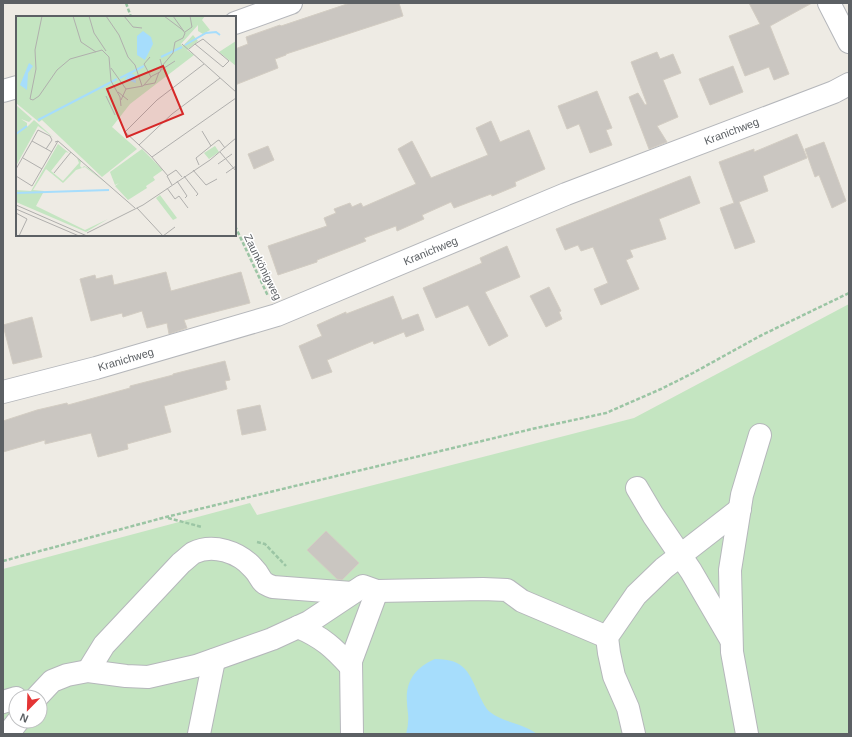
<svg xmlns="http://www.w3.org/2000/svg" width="852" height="737" font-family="Helvetica,sans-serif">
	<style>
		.green { fill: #c4e5c1; fill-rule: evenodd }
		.water { fill: #a6ddfc }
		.building { fill: #cac6c1; stroke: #d3cdc3 }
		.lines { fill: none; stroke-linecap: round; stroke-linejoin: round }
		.minor-casing { stroke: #b5b7bb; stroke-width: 24 }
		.path { stroke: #9bc5a4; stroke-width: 2.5; stroke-dasharray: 4 2; stroke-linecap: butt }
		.minor { stroke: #fff; stroke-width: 22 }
		.labels { text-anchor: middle; stroke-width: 3; stroke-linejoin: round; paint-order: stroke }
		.street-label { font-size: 11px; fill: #5c6064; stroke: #fff }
		.inset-river { fill: none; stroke: #a6ddfc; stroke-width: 2 }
		.inset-road { fill: none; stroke: #b0afad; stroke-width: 1 }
		.view { fill: #d62828; fill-opacity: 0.15; stroke: #d62828; stroke-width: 2 }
		.inset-edge { fill: none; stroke: #5c6064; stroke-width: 2 }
	</style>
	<rect width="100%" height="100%" fill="#eeebe4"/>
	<!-- green -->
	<path class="green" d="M849,304V734H3V569L250,503L257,515L634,418ZM16,697H40V721H16Z"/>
	<!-- water -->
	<path class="water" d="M435,659C466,659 469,673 480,697C483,702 485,708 490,712C504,723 523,723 537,734H406C407,730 408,726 408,722C409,715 407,709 407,703C405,681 416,667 435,659Z"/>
	<!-- building -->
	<path class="building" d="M350,3H399L403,16L286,54V55L275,59L278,68L235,85V49L248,44L246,37L280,25L281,26Z
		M749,3H812L770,26L789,74L774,80L769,67L745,76L729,36L760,24Z
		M657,52L660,59L673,54L681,73L663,80L678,117L657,126L667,142L649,149L629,97L638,93L645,105L647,104L631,62Z
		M733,66L743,92L710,105L699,79Z
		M597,91L612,128L606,130L612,145L590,153L579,124L567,129L558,106Z
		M491,121L500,142L529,130L545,169L515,182L516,186L492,196L491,194L454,208L451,202L422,215L424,219L397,231L396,226L364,238L366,241L317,260V262L278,275L268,246L327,226L324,218L336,213L334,209L350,203L352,207L361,203L363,207L416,184L398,149L412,141L431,178L488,155L476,128Z
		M797,134L807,158L763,176L768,191L739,202L755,242L735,249L720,208L734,203L719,162L754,149V152Z
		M824,142L846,201L832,208L819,175L815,177L805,149Z
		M268,146L274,160L254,169L248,154Z
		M690,176L700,203L659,219L666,239L630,250L633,257L626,260L639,289L601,305L594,289L608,283L593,247L581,251L578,245L565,250L556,229Z
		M507,246L520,277L485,292L508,336L489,346L468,305L436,318L423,288L482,263L480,258Z
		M166,272L171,291L241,272L250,303L184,320L187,328L169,334L167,323L147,328L142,311L123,317L122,313L91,321L80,279L95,275L96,279L112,275L114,285Z
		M549,287L561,311L559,312L562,319L546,327L530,296Z
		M393,296L402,320L418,314L424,330L406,337L404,332L374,344L373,341L327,360L332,372L312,379L299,346L322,336L317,325L346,312V314Z
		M32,317L42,357L13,364L3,325Z
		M225,361L230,380L225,381L227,389L164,406L171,432L127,444L128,449L98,457L91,433L45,444V440L3,452V421L37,410L67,403L68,405L130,388V386L173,375V374Z
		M260,405L266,430L242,435L237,410Z
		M326,531L359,563L342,580L337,579L307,550Z"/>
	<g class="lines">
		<defs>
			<g id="minor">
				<path d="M829,3L849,42"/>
				<path d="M235,23L291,3"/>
				<path d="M3,91L17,87"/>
				<path id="s1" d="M3,392L96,368L277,315L566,194L834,92L849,84"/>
				<path d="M637,488L653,515L691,571L730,638"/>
				<path d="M298,627C322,637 334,648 351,667"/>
				<path d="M88,671L104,645L181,563C185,560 189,556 193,553C213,543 239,552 253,568C263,578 258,582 273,587L352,593"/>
				<path d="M37,697L52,681L67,675L88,671L126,676L148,677L196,666L272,639L309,622L363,586L377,591L483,589L507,590L522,601L607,637"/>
				<path d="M3,702L16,698"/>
				<path d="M8,734L18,721"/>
				<path d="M199,734L214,660"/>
				<path d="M352,734L351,661L377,591"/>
				<path d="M634,734L628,708L614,676L609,653L607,637L636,595L664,568L740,509"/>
				<path d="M747,734L732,652L730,570L742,495L760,435"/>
			</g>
		</defs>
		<!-- minor casing -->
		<use href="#minor" class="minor-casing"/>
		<!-- path -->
		<path class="path" d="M126,3L131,17
			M235,226L268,296
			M168,518L202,527
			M257,542L265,544L286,566
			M3,561L166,517L532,429L606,413L661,389L693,373L760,336L849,293"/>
		<!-- minor -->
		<use href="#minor" class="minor"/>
	</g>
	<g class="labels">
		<!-- street labels -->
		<g class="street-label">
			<text dy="4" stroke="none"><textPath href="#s1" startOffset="775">Kranichweg</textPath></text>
			<text dy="4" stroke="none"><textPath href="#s1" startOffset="451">Kranichweg</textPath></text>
			<text transform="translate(263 267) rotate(64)" y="4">Zaunkönigweg</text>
			<text dy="4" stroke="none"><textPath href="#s1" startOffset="127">Kranichweg</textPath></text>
		</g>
	</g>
	<!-- overview -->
	<g transform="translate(16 16)">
		<rect width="220" height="220" fill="#eeebe4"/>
		<path d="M0,0H189L186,4L194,14L187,18L182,15V9L165,28L167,30L177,19L182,25L171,34L178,39L114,88L96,111L121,133L86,161L26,104L23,106L0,87ZM220,25V50L203,36ZM0,89L16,103L13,106L5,103L11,107V111L18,104L38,122L22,110L0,150ZM42,128L53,137L50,136L35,155L47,165L63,147L61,142L65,145L64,150L66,152L68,150L72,152L90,167L69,151L60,154L47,167L30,153L17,174L28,175L20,190L69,214L92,203L70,216L0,186V174L15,175ZM199,130L203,136L193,143L188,137ZM126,133L147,154L137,161L139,164L130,170L131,172L112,184L99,170L103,167L99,169L94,156ZM144,179L161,202L157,204L140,182Z" fill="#c4e5c1"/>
		<path d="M127,15L135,21L137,28L129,44L121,39V20ZM13,47L17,50L12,57L11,74L4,69ZM114,57L119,59L120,67L109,63Z" fill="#a6ddfc"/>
		<path class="inset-river" d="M169,29L190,17L200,16L204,19M145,41L166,31M104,62L128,50M22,104L101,63M0,118L11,110M0,177L93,174"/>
		<path class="inset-road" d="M26,0L19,34L20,53L14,83L17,84L23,80L41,54L54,43L86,34L93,41L95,65L104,81L105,90M57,0L65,26L80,36M73,0L78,17L90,35M90,0L103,19L112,41L119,49L126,70M108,0L117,11L126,12M148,0L168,15M169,16L176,11L174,0M166,28L220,76M173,33L179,28L187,23L213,45L207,51L179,28M134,41L128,48L135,61M146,50L157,37L159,26L167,22L169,17L157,0M95,52L110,73L105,84M145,54L159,45M128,69L139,67L143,56M110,73L127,70L136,60L144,56L146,50L144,43M102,76L112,84M90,80L99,99M186,115L195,130M16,125L22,114L34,120L36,124L30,133M39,126L42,125L119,192M123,129L156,98L204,62M204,136L220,155M136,141L220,82M7,142L26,153M202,148L216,138M183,149L180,142L201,125L203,124L209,132M0,153L16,125L36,136M177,154L190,169L201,163M38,157L55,136M210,157L220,150M0,160L16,170L42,125M152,160L135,140L109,116L141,84L188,48M168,160L182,178L180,180M161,165L171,180L169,182M156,169L151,160L160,154L166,161M151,172L159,183L163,180L172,192M0,189L71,220M121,192L147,220L159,211M0,193L63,220M0,197L11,203L3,220M71,217L127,189L194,144L220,122"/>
		<path class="view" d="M147,50L167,98L111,121L91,73Z"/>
		<rect width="220" height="220" class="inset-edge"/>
	</g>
	<!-- border -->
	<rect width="852" height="737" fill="none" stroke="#5c6064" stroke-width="8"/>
	<!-- north arrow -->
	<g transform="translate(28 709) rotate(203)"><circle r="19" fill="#ffffff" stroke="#bebfc1"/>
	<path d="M0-3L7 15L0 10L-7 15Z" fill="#e43535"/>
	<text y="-6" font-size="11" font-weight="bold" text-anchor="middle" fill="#5c6064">N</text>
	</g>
</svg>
